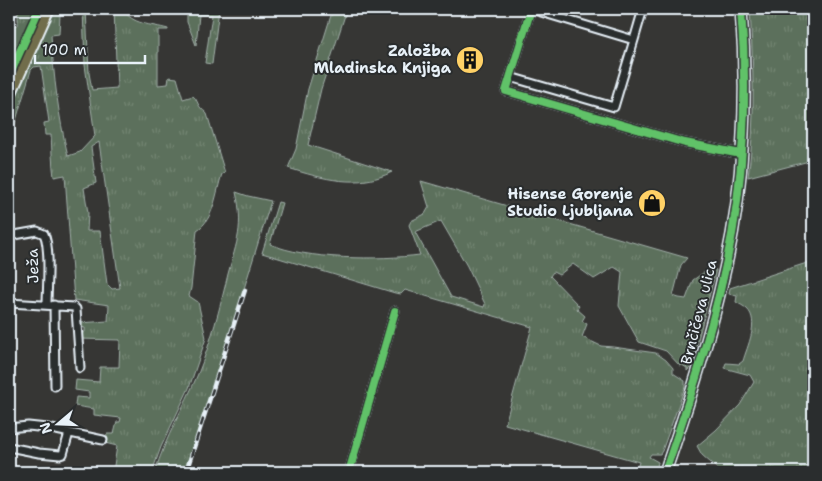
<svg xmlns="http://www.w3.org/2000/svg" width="822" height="481" font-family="'Shantell Sans',sans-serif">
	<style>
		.grass { fill: url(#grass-tufts); stroke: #a2b0aa; fill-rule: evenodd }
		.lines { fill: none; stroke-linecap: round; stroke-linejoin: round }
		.street-casing { stroke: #e8f1f8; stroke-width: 11 }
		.secondary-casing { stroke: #e8f1f8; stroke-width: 14 }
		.primary-casing { stroke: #e8f1f8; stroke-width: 15 }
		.street { stroke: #2a2d2e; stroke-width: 7 }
		.secondary { stroke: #2a2d2e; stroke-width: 10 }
		.primary { stroke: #716d4b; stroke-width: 11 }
		.rail-casing { stroke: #e8f1f8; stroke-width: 4.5 }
		.rail { stroke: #2a2d2e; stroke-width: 2.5; stroke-dasharray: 8; stroke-linecap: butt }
		.cycleway-casing { stroke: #2a2d2e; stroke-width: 11 }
		.cycleway { stroke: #61c268; stroke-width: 8 }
		.labels { text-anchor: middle; stroke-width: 4; stroke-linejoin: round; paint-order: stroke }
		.poi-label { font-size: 15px; font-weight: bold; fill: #e8f1f8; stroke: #2a2d2e; text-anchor: end }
		.street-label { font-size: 15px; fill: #e8f1f8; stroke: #2a2d2e }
	</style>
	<defs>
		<pattern id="grass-tufts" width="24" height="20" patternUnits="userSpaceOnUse" patternTransform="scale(1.25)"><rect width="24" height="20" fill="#5c705b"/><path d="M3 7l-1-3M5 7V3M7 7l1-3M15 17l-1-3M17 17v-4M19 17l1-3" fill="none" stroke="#738573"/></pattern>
	</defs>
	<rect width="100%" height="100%" fill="#363634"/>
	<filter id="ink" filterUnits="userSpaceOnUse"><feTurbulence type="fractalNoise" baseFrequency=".02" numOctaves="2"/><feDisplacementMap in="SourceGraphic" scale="10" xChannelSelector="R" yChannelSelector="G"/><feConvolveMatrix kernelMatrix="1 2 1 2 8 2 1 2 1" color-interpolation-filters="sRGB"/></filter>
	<g filter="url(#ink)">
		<!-- grass -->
		<path class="grass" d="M18,9H38L9,73V26L18,25Z
			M52,9H67V13L60,14L59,34L51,35C54,79 58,114 68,156L80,152L95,136L85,65L83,9H86L89,73L92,90L117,88L114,9H123C132,25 151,24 168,29V30H158V85L168,84L169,77L177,78L183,99L193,96C197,99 197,103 200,107C202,110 205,111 207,114L225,173L222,174C216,192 214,220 197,230L191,288L189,296L198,302L206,338L189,388L161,447L152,472H113L117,446L105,443L107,434H114L117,422H120L121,418L94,415V409L75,406L76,397L89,398V392L75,390L76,380L99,382L100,367H119L120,340L79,339V335L85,332V328L80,327V323L108,321L109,305L74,300L65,175L54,177C52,163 52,150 51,135H45L44,123L49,122L41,66L34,67L31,70L9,144V108ZM99,142L120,288L112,289L107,284L100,231H87L88,213L84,188L96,183L91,147Z
			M187,9H219L212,64L205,63L212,15H199L196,45L187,22Z
			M333,9H347L321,89L308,145L392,172C358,189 323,179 288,168L296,149L308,89Z
			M750,9H813V160L748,177C756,121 753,65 750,9Z
			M421,181L687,258L681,265L673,296L679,298L686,299L693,280L709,269L716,270L691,367L687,371V368L682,365L680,366L666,351L639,342L619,306L622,272L614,267L594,279L573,264L559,275L553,272L550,276L579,306L577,309L585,316L582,321L587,324L582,337L601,346L613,347L656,353L666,360L673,368V373L685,381V387L662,451L660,454H651L649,457L658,462L656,472H636L639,462L505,424L532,327L405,290L401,294L395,293L262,253L278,202L282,203L270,244C306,260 380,260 420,255L409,225L411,221L425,214L429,207ZM441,221L467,266L485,304L484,307L451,297L415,232Z
			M236,192L248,196L271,201L223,357L184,472H155C165,438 184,407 198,374C211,342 220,308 228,274C237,241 244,227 236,192Z
			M813,261V472H721L702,455L697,446L716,430L740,405L754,382L750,375L724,368L726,363L739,364L743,361C747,347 760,321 747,309C744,306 739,304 736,302L737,296L729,294L730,288Z"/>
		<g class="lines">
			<defs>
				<path id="street" d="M531,9L506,91L685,143L741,154
					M531,9L634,40L643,9
					M510,77L614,107L634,40
					M9,236L37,231L44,234C51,248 47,288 47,304
					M9,303L74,307L76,309L80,368
					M54,305L55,386
					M9,310L10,303
					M9,428L28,426L47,428L103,440
					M9,447L39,453L60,455L63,454L69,433
					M349,472L395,311"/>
				<path id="secondary" d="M665,472C688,405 710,338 725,269C744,187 748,93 741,9"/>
				<path id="primary" d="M9,96L48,9"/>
			</defs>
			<!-- street casing -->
			<use href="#street" class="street-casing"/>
			<!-- secondary casing -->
			<use href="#secondary" class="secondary-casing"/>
			<!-- primary casing -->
			<use href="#primary" class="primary-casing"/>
			<!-- street -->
			<use href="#street" class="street"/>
			<!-- secondary -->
			<use href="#secondary" class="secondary"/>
			<!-- primary -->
			<use href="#primary" class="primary"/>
			<defs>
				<path id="rail" d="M186,472L245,290"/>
			</defs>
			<!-- rail casing -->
			<use href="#rail" class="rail-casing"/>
			<!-- rail -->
			<use href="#rail" class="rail"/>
			<defs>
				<path id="cycleway" d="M531,9L506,91L685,143L741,154
					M9,76L39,9
					M349,472L395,311
					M665,472C688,405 710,338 725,269C744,187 748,93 741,9"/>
			</defs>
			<!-- cycleway casing -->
			<use href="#cycleway" class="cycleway-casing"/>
			<!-- cycleway -->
			<use href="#cycleway" class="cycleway"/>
		</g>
	</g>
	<!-- icons -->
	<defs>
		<symbol id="building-disc" viewBox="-11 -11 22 22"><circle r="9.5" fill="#ffd166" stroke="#2a2d2e"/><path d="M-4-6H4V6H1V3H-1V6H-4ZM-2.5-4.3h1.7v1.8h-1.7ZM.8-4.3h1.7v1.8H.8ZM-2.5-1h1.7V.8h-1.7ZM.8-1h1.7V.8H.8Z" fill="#111"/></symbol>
		<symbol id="shop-disc" viewBox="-11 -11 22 22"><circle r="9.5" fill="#ffd166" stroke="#2a2d2e"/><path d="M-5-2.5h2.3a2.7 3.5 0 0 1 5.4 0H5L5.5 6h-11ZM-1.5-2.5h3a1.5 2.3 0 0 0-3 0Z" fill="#111"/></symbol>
	</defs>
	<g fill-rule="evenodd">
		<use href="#building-disc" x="454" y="44" width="32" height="32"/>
		<use href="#shop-disc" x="636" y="187" width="32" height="32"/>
	</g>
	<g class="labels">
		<!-- poi labels -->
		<g class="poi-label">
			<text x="451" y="56">Založba<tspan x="451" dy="17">Mladinska Knjiga</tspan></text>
			<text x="633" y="199">Hisense Gorenje<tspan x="633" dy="17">Studio Ljubljana</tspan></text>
		</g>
		<!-- street labels -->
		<g class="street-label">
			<text transform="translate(33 266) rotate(-91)" y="5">Ježa</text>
			<text transform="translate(699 312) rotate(-76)" y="5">Brnčičeva ulica</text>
		</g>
	</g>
	<!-- margin -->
	<rect width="822" height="481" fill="none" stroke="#2a2d2e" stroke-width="30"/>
	<rect x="15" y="15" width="792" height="451" fill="none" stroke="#e8f1f8" stroke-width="2" filter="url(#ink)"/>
	<!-- north arrow -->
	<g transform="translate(58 424) rotate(251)" stroke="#2a2d2e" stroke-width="4" paint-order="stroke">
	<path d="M0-4L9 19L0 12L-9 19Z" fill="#e8f1f8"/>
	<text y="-8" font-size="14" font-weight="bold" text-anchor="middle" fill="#e8f1f8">N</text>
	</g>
	<!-- scale -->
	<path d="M35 55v8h110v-8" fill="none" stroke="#e8f1f8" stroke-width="2.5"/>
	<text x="42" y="55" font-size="15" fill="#e8f1f8" stroke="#2a2d2e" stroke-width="4" paint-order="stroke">100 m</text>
</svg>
